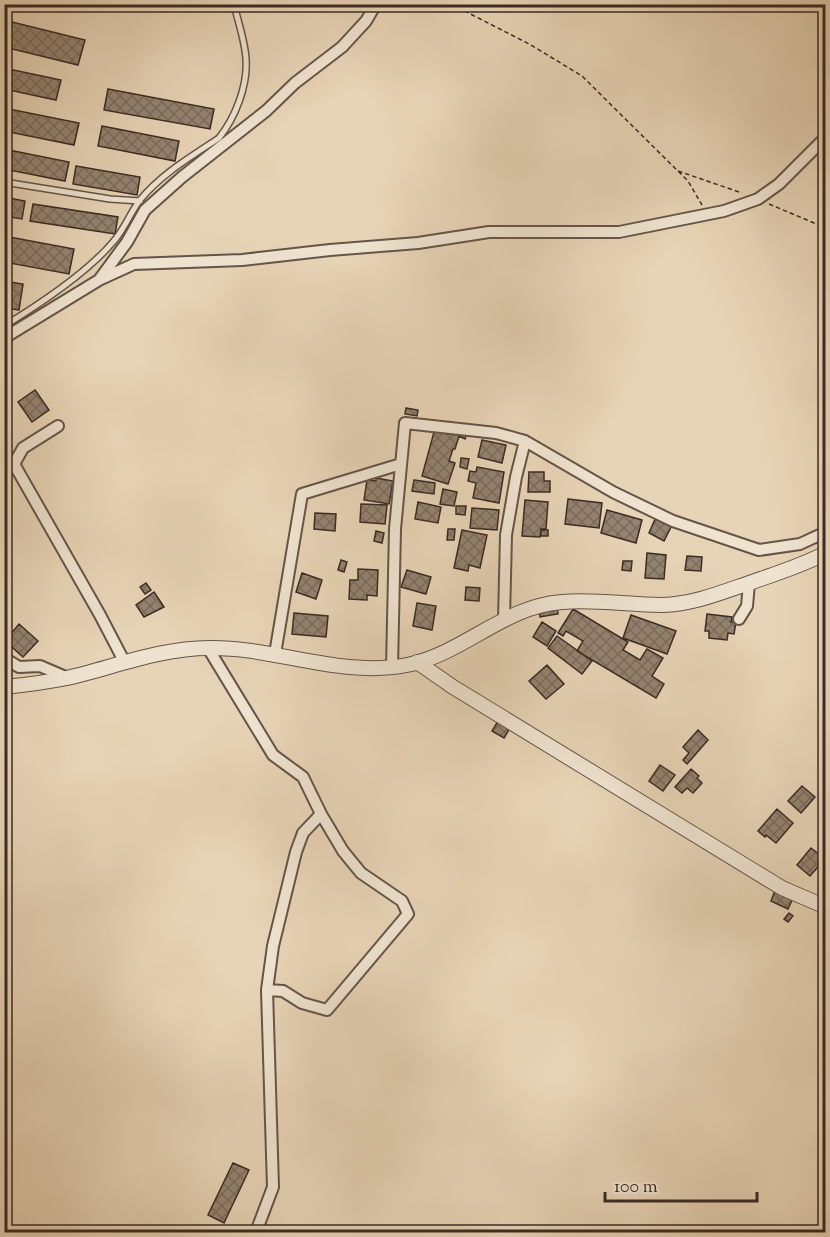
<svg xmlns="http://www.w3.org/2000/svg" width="830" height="1237" font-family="'Sorts Mill Goudy',serif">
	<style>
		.building { fill: url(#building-cross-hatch); stroke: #3a2b25; stroke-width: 1.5 }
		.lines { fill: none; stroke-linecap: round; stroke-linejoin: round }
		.service-casing { stroke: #655549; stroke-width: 8 }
		.minor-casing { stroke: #655549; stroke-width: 14 }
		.tertiary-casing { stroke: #655549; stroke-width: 16 }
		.path { stroke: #3a2b25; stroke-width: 1.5; stroke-dasharray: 4.5 3; stroke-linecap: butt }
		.service { stroke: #efe3d0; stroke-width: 5 }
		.minor { stroke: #efe3d0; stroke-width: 10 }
		.tertiary { stroke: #efe3d0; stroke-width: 14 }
	</style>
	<defs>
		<pattern id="building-cross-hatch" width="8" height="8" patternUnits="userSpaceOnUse" patternTransform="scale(1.5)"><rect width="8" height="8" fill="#948370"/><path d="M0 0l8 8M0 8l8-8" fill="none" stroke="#7a6b5c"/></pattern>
	</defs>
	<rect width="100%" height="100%" fill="#e7d4b6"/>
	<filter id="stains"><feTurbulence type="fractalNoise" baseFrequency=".00333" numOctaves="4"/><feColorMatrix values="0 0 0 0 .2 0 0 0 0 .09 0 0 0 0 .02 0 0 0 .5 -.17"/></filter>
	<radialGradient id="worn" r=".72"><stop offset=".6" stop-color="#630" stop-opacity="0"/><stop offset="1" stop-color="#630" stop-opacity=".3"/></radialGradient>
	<!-- building -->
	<path class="building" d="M4,20L85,40L78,65L4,47Z
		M4,68L61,80L56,100L4,89Z
		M108,89L214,109L210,129L104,110Z
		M4,108L79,123L74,145L4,131Z
		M102,126L179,141L175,161L98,146Z
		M4,149L69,162L65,181L4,169Z
		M76,166L140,177L137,195L73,184Z
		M4,197L25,201L22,219L4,216Z
		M33,204L118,217L115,234L30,221Z
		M4,236L74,249L69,274L4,262Z
		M4,281L23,284L19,310L4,308Z
		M35,390L49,410L32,422L18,402Z
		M406,408L418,410L417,416L405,414Z
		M434,432L467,434L465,439L459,436L455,449H453L449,461L455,463L448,484L422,476Z
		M482,440L506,445L502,463L478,457Z
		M461,458L469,459L467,469L460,467Z
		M477,467L504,472L499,503L473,498L476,483L468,481L470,471L476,472Z
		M529,472H544V481H550V492H528Z
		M376,478L393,481L389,504L364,500L367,480L376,481Z
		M414,480L435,483L434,494L412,491Z
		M443,489L457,492L454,506L440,504Z
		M568,499L602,503L599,528L565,524Z
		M525,500L548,502L546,529H541L540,537L522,536Z
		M418,502L441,507L438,523L415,519Z
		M361,504L387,505L385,524L360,522Z
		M456,506H466L465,515L456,514Z
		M472,508L499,510L497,530L470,528Z
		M607,510L642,520L636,543L601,533Z
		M315,513L336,514L335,531L314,529Z
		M656,517L672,525L664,541L649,533Z
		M448,529H455L454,540H447Z
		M462,530L487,535L480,568L469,565L468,571L454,568Z
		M541,530H548V536H541Z
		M376,531L384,533L382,543L374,541Z
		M647,553L666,555L664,579L645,578Z
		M687,556L702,557L701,571L685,570Z
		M341,560L347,562L344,572L338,570Z
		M623,561H632L631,571L622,570Z
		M358,569L378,570L377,596L367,595V600L349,599L350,580H358Z
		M407,570L431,577L426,594L401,587Z
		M302,573L322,580L316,599L296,592Z
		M146,583L151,590L145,594L140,587Z
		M466,587L480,588L479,601L465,600Z
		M154,592L164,607L144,617L136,605Z
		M417,603L436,606L432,630L413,626Z
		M557,607L558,614L540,617L539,609Z
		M573,609L628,642L623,650L640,660L647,649L663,658L652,676L664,684L656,698L577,651L583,641L566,631L563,636L558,633Z
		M294,613L328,616L326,637L292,634Z
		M707,614L732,617L731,622H736L734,634L728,633L727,640L709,638V631H705Z
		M631,615L676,631L667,654L623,638Z
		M542,622L556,631L547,646L533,637Z
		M19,624L38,641L23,657L5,641Z
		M557,636L592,661L582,674L548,648Z
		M547,665L564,684L546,699L529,681Z
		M498,721L510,728L504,738L492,731Z
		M698,730L708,740L687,764L683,760L689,753L683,747Z
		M660,765L675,775L663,791L649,781Z
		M691,769L699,776L697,778L702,783L693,793L687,788L682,793L675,787Z
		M802,786L815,797L801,813L788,801Z
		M777,809L793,823L776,843L766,835L765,837L758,831Z
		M811,848L825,859L810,876L797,865Z
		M776,888L794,896L788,909L771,901Z
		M789,913L793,916L788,922L784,919Z
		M233,1163L249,1170L224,1223L208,1215Z"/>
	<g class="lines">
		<defs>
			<path id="service" d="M4,182L110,199L140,201
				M4,326C40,304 86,274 113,242C124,230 130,213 140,200C161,174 192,156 219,138C235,118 248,86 246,59C245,41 238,22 234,4"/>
			<path id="minor" d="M99,280L134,264L242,260L330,250L418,243L489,232H619L724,211L758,199L779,184L826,137
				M4,338L99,280L127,242L145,210L182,177L266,111L295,83L342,47L366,21L376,4
				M58,426L23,448L14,464L100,615L125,663
				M504,619L506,535L516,477L525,441
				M739,619L747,606L749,583
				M208,648L273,755L303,777L321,814L303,833L296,852L273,946L267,990L273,1187L256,1232
				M275,654L302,494L401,464
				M4,658L19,667L40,666L68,678
				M392,667L395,529L405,423L496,433L525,441L613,492L673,521L759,550L800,544L826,532
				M267,990L283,991L302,1003L327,1010L408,914L402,901L361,873L343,851L321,814"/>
			<path id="tertiary" d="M417,662L453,687L782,888L826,907
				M4,687C25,685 47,682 67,678C114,667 161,648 209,648C276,647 340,678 407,665C463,654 504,606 562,602C595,599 629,605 662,605C693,604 720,593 749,583C775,574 801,566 826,553"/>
		</defs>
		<!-- service casing -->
		<use href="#service" class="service-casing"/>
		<!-- minor casing -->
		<use href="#minor" class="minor-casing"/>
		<!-- tertiary casing -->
		<use href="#tertiary" class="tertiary-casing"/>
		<!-- path -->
		<path class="path" d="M451,4L531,45L582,76L688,181L702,205
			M678,171L742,193
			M769,204L826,228"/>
		<!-- service -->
		<use href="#service" class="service"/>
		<!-- minor -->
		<use href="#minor" class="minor"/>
		<!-- tertiary -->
		<use href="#tertiary" class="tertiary"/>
	</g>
	<!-- margin -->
	<rect width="830" height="1237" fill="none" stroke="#e7d4b6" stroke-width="24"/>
	<rect x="6" y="6" width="818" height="1225" fill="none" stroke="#3a2b25" stroke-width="3"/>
	<rect x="12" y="12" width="806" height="1213" fill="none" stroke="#3a2b25" stroke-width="1.5"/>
	<!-- scale -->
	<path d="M605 1192v9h152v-9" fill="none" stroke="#3a2b25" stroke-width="3"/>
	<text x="614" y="1192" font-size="18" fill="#3a2b25" stroke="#efe3d0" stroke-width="4.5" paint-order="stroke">100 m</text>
	<rect width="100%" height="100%" filter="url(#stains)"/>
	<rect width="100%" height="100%" fill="url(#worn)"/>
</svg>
